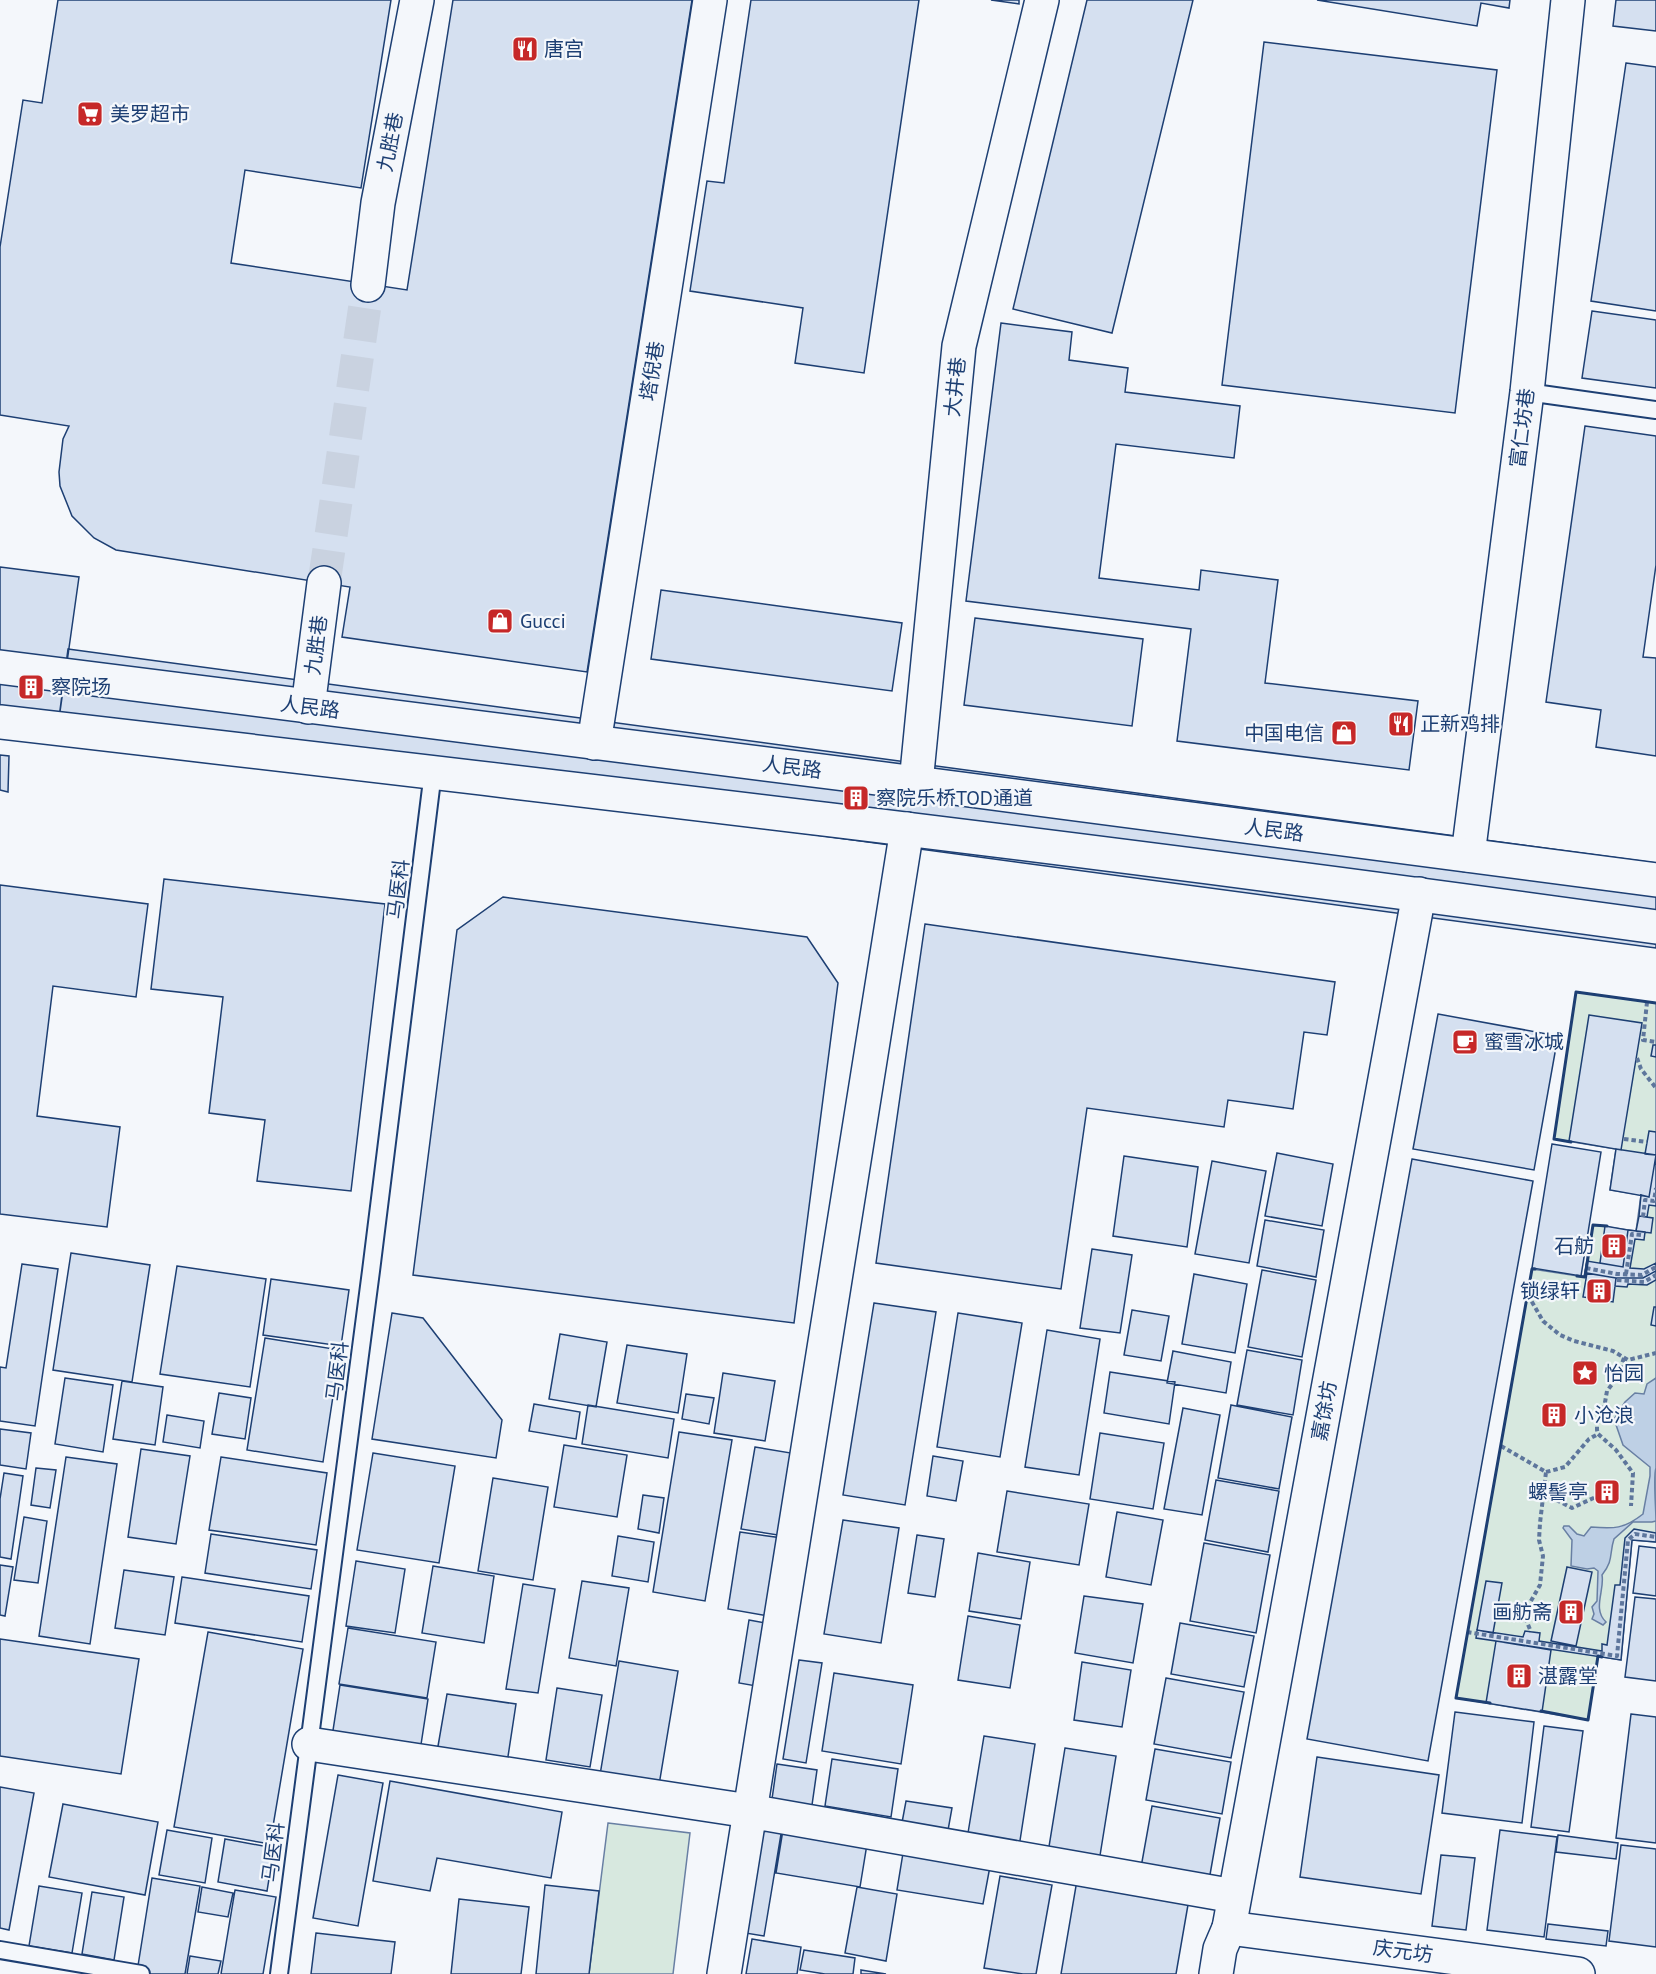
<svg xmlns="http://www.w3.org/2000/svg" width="1656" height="1974" font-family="'PT Sans','Noto Sans SC',sans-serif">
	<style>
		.green { fill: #d7e8df; stroke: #687fa3; stroke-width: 1.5 }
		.water { fill: #bed0e5; stroke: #687fa3; stroke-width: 1.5 }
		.building { fill: #d5e0f0; stroke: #1d3f73; stroke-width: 1.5 }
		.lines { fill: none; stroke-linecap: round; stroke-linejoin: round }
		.minor-tunnel { stroke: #c9d2e0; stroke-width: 33; stroke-dasharray: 33 16; stroke-linecap: butt }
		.service-casing { stroke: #1d3f73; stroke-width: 20 }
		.minor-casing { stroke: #1d3f73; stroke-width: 36 }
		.tertiary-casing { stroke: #1d3f73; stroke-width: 36 }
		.primary-casing { stroke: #1d3f73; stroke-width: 36 }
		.path { stroke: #5e769c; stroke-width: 4; stroke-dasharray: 4.5 3; stroke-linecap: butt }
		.service { stroke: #f4f7fb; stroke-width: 16 }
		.minor { stroke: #f4f7fb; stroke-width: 33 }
		.tertiary { stroke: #f4f7fb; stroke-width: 33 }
		.primary { stroke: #f4f7fb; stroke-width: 33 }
		.wall { stroke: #1d3f73; stroke-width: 3 }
		.labels { text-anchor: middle; stroke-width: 4.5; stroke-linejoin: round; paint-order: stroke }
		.poi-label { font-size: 20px; fill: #1d3f73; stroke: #f4f7fb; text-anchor: start }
		.street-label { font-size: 20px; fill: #1d3f73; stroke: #f4f7fb }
	</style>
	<rect width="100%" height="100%" fill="#f4f7fb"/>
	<!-- green -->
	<path class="green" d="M1576,992L1656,1003V1542L1632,1540L1621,1660L1598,1656L1588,1720L1456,1698L1532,1269L1584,1277L1593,1225L1636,1231L1641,1195L1610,1190L1616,1149L1554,1139Z
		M608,1823L690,1833L673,1974H589Z"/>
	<!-- water -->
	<path class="water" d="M1656,1378V1468C1653,1474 1656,1509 1656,1521L1652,1522H1633L1614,1539C1609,1554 1614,1560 1602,1575C1605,1590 1592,1609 1606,1622L1603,1625L1592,1619L1594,1614L1592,1607L1597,1601L1598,1571L1594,1568L1587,1569L1571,1566L1572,1540L1563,1528L1564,1526H1569L1577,1534L1584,1536L1591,1527C1614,1529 1624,1529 1643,1514L1650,1476V1467L1623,1445L1614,1419L1625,1402L1635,1393L1644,1394L1647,1384Z"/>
	<!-- building -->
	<path class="building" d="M58,0H391L361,188L245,170L231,263L407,290L453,0H692L587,672L342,637L350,587L116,550L94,538L72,516L60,486L59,472L63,439L69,426L0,415V247L23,100L42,103Z
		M751,0H919L864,373L795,363L803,308L690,291L707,181L724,183Z
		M991,0H1019V4Z
		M1087,0H1193L1112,333L1013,309Z
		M1317,0H1510L1509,8L1481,3L1477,26Z
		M1616,0H1656V31L1613,26Z
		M1264,42L1497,70L1455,413L1222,385Z
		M1626,63L1656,67V311L1591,301Z
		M1592,311L1656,320V388L1582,378Z
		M1001,323L1072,332L1069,360L1128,368L1125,392L1240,406L1234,458L1116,444L1099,578L1199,590L1201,570L1278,580L1265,683L1418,701L1409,770L1177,741L1191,629L966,601Z
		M1585,426L1656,436V565L1643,657L1656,658V756L1596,747L1601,710L1546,702Z
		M0,567L79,577L57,733L0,725Z
		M661,590L902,623L892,691L651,659Z
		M975,618L1143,639L1132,726L964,705Z
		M68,649L1656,863V948L57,733Z
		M0,755L9,756L8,792L0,790Z
		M164,879L385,904L351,1191L257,1181L265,1120L209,1113L223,997L151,989Z
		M0,885L148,904L136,997L53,986L37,1116L120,1127L107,1227L0,1214Z
		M503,897L807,937L838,983L794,1323L413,1275L457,930Z
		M925,924L1335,982L1327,1035L1304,1032L1293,1109L1228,1100L1224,1127L1087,1108L1061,1289L876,1263Z
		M1438,1014L1558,1036L1534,1170L1413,1149Z
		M1589,1015L1642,1023L1621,1150L1569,1141Z
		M1653,1045H1656V1057L1651,1056Z
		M1649,1131L1656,1132V1155L1645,1154Z
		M1552,1144L1601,1152L1581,1276L1532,1268Z
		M1616,1149L1656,1155L1649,1197L1610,1190Z
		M1277,1153L1333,1164L1322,1226L1265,1216Z
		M1656,1155V1206L1649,1205L1647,1217L1639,1216L1641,1195L1649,1197Z
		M1124,1156L1198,1167L1187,1247L1113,1236Z
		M1412,1159L1533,1181L1428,1761L1307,1739Z
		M1212,1161L1266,1171L1249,1263L1195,1254Z
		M1639,1216L1653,1218L1651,1233L1636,1231Z
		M1265,1220L1324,1230L1316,1277L1257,1266Z
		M1605,1226L1628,1230L1623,1267L1600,1263Z
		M1628,1230L1645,1232L1644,1240L1635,1239L1630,1268L1644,1269L1656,1263V1271L1643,1278H1616L1585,1273L1587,1261L1623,1267Z
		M1092,1249L1132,1255L1120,1333L1080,1328Z
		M71,1253L150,1265L132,1382L53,1370Z
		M22,1264L58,1269L35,1426L0,1421V1367L6,1368Z
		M177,1266L266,1279L250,1387L160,1374Z
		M1262,1270L1316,1280L1302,1357L1248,1347Z
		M1656,1271V1280L1647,1285L1628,1284L1627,1287L1615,1286L1616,1278H1643Z
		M1587,1273L1616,1278L1613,1302L1583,1297Z
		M1194,1274L1247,1284L1235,1353L1182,1344Z
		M271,1279L349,1290L341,1346L263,1335Z
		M874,1303L936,1312L905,1505L843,1495Z
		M1654,1307H1656V1326L1651,1325Z
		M1132,1310L1169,1316L1161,1361L1124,1355Z
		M392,1313L423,1318L502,1420L496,1458L372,1439Z
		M958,1313L1022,1323L1000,1457L937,1447Z
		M1047,1330L1100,1339L1079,1475L1025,1467Z
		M560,1334L607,1342L596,1407L549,1399Z
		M265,1338L340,1350L323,1462L247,1450Z
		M627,1345L687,1354L678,1413L617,1403Z
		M1247,1350L1302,1360L1293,1415L1237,1405Z
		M1173,1351L1231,1362L1226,1393L1167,1383Z
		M1110,1372L1175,1382L1169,1424L1104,1413Z
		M723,1373L775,1381L765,1441L714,1433Z
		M65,1378L113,1385L103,1452L55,1444Z
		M122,1381L163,1387L155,1445L113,1439Z
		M219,1393L251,1398L245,1439L212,1434Z
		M686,1394L714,1398L709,1424L682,1419Z
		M534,1404L580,1412L576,1439L529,1431Z
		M1556,1404L1565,1410L1563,1422L1553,1426L1544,1419L1546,1407Z
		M588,1405L674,1419L668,1458L582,1444Z
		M1231,1405L1292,1417L1279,1489L1218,1478Z
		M1183,1408L1220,1415L1202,1515L1164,1509Z
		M167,1415L204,1421L200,1448L163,1442Z
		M0,1429L31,1433L26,1469L0,1465Z
		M679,1432L732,1440L705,1601L653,1592Z
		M1100,1433L1164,1443L1153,1509L1090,1499Z
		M564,1445L627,1455L617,1517L554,1507Z
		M755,1447L797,1454L784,1536L741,1529Z
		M141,1449L190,1456L176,1544L128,1537Z
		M373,1453L455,1466L439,1563L357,1550Z
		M933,1456L963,1461L956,1501L927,1496Z
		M66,1457L117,1464L90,1644L39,1636Z
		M221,1457L327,1473L316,1545L209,1530Z
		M36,1468L56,1470L50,1508L31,1505Z
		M4,1473L23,1476L11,1559L0,1557V1499Z
		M493,1478L548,1487L533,1580L478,1571Z
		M1216,1480L1279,1491L1268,1552L1205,1540Z
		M1608,1485L1613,1489V1497L1606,1500L1600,1495L1601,1488Z
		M1007,1491L1089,1504L1079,1565L997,1552Z
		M643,1495L664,1498L659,1533L638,1529Z
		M1117,1512L1163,1520L1151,1585L1106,1577Z
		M24,1517L47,1521L38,1583L14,1580Z
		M843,1520L899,1528L881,1643L824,1634Z
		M1634,1529L1656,1533V1542L1632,1540L1621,1660L1476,1638L1477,1630L1523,1637L1525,1631L1540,1633L1539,1641L1602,1651V1644L1607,1645L1615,1585H1620L1625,1538Z
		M740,1532L782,1538L769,1616L728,1609Z
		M211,1534L317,1550L311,1589L205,1573Z
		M917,1535L944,1539L935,1597L908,1593Z
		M618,1536L654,1542L648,1582L612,1576Z
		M1204,1543L1270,1555L1256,1633L1190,1621Z
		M1639,1546L1656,1548V1596L1633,1593Z
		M978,1553L1030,1562L1021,1619L969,1611Z
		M356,1561L405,1569L395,1633L346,1626Z
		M0,1565L13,1567L5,1616L0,1615Z
		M433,1566L494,1576L484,1643L422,1633Z
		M1567,1567L1592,1572L1576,1646L1551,1641Z
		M124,1570L174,1577L165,1635L115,1628Z
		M182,1577L309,1596L302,1642L175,1623Z
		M582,1581L629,1588L616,1666L569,1658Z
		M1486,1581L1502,1583L1493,1633L1477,1630Z
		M523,1584L555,1589L538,1693L506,1689Z
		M1084,1596L1143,1604L1133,1663L1075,1653Z
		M1635,1597L1656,1599V1681L1625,1677Z
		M968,1616L1020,1625L1010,1688L958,1680Z
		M749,1620L766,1623L756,1686L739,1683Z
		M1180,1623L1254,1636L1244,1687L1171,1674Z
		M348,1628L436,1642L427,1698L339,1684Z
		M208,1632L303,1649L270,1844L174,1827Z
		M0,1639L139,1659L121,1774L0,1756Z
		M1496,1641L1551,1650L1542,1712L1486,1703Z
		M799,1660L822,1663L806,1763L783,1759Z
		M619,1661L678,1671L659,1785L600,1775Z
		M1082,1662L1131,1670L1122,1727L1074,1720Z
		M834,1673L913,1685L901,1764L822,1751Z
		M1166,1678L1244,1692L1231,1758L1154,1744Z
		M340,1685L428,1699L420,1751L332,1737Z
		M557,1688L602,1695L590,1767L546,1760Z
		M447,1694L516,1704L507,1763L437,1752Z
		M1455,1712L1534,1722L1522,1823L1442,1813Z
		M1631,1714L1656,1717V1843L1616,1838Z
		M1544,1726L1583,1731L1569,1832L1531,1827Z
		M984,1736L1035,1744L1019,1847L967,1839Z
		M1065,1748L1116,1756L1098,1868L1047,1859Z
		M1155,1749L1231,1762L1222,1814L1146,1800Z
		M1317,1757L1439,1775L1421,1894L1300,1877Z
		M832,1759L898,1769L891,1817L825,1806Z
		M777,1764L817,1770L811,1812L771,1806Z
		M338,1775L383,1783L358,1926L313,1918Z
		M390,1781L562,1812L551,1878L437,1858L430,1891L373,1881Z
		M0,1787L34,1793L9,1930L0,1928Z
		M906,1801L952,1808L947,1836L901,1828Z
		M63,1804L158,1822L145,1895L49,1877Z
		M1152,1806L1220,1818L1208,1886L1140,1873Z
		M757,1824L782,1828L764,1936L739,1932Z
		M167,1830L212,1838L205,1883L159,1875Z
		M783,1830L867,1844L860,1887L776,1873Z
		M1500,1830L1557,1837L1544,1937L1487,1930Z
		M1558,1835L1618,1843L1616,1859L1556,1852Z
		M225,1839L274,1848L267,1891L218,1882Z
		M1621,1845L1656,1849V1947L1609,1941Z
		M904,1847L991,1861L983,1904L897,1890Z
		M1441,1855L1475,1858L1466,1930L1432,1926Z
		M1000,1876L1052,1885L1036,1974H1023L984,1968Z
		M152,1878L200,1886L185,1974H150L137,1972Z
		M1077,1880L1189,1899L1176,1974H1061Z
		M545,1885L599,1891L589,1974H536Z
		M39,1886L82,1893L72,1953L29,1946Z
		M202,1887L233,1893L228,1917L198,1912Z
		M857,1887L897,1894L886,1961L845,1953Z
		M235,1890L276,1897L263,1974H221Z
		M92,1892L124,1897L114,1960L82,1954Z
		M459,1899L529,1907L521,1974H451Z
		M1548,1924L1608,1931L1606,1946L1546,1939Z
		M316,1933L395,1942L391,1974H311Z
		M752,1939L801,1947L797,1974H746Z
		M804,1950L855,1958L853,1974H825L800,1970Z
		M190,1956L221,1961L218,1974H187Z
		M861,1970L886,1974H861Z"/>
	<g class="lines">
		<!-- minor-tunnel -->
		<path class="minor-tunnel" d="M324,583L368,285"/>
		<defs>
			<path id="service" d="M1527,392L1656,410
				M0,1950L141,1974
				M279,1974L371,1271L433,772"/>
			<path id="minor" d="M368,285L378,203L417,0
				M308,707L324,583
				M594,743L710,0
				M916,783L959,346L1042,0
				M309,1744L749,1811L1234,1896
				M724,1974L907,829
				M1216,1974L1220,1949L1229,1928"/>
			<path id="tertiary" d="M1468,855L1527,392L1568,0
				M1419,894L1229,1928L1578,1974"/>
			<path id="primary" d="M0,667L916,783L1656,880
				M0,722C553,786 1105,850 1656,927"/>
		</defs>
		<!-- service casing -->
		<use href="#service" class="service-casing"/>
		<!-- minor casing -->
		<use href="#minor" class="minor-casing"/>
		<!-- tertiary casing -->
		<use href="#tertiary" class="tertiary-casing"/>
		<!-- primary casing -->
		<use href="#primary" class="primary-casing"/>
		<!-- path -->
		<path class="path" d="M1647,1002L1643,1040L1656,1042
			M1637,1058L1641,1069L1656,1088
			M1624,1139L1647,1142
			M1643,1217L1645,1200L1654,1201L1656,1188
			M1586,1268L1617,1274L1642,1275L1656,1267
			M1626,1274L1632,1234L1641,1235V1232
			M1617,1280L1644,1282L1656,1275
			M1528,1295L1543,1321L1560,1335L1574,1341L1613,1351L1628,1360L1656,1353
			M1624,1358L1616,1379L1607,1391L1604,1408L1597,1424V1430L1598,1434L1616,1450L1633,1473L1631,1506
			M1501,1446L1546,1472L1540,1523L1539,1540L1543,1556L1540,1585L1527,1608L1525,1617L1531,1632
			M1546,1472L1565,1467L1589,1439L1598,1434
			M1543,1493L1572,1508L1600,1495
			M1467,1632L1617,1656L1628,1540L1635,1534L1656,1537"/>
		<!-- service -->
		<use href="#service" class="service"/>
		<!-- minor -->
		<use href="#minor" class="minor"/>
		<!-- tertiary -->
		<use href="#tertiary" class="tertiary"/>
		<!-- primary -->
		<use href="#primary" class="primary"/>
		<!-- wall -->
		<path class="wall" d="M1571,1142L1554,1139L1576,992L1656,1003
			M1577,1276L1585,1277L1593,1225L1607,1226
			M1490,1703L1456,1698L1532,1269H1535
			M1541,1711L1588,1720L1598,1656L1602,1657"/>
	</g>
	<!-- icons -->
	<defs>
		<symbol id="restaurant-square" viewBox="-11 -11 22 22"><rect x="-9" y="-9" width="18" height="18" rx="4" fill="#c62828" stroke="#f4f7fb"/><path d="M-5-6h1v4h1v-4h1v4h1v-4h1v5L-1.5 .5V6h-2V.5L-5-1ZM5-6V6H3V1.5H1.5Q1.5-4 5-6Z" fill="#fff"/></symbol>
		<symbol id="supermarket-square" viewBox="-11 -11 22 22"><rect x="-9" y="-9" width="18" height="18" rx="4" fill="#c62828" stroke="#f4f7fb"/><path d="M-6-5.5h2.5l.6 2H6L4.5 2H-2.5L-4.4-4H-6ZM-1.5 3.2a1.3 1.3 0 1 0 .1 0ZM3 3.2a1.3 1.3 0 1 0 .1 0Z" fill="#fff"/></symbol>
		<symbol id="shop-square" viewBox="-11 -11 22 22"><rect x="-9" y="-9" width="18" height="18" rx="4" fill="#c62828" stroke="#f4f7fb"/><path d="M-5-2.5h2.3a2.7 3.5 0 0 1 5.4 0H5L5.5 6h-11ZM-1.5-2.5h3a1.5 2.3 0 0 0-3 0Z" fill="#fff"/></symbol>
		<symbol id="building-square" viewBox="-11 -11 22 22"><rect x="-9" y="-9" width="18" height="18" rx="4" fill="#c62828" stroke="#f4f7fb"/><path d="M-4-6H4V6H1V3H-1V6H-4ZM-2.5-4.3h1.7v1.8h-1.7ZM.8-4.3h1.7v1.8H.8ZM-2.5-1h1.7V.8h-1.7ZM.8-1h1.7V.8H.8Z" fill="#fff"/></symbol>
		<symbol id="cafe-square" viewBox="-11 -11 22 22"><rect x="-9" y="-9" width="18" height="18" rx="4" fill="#c62828" stroke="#f4f7fb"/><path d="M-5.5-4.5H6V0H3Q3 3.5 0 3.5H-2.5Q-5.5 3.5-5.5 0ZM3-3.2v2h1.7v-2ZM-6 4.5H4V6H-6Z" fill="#fff"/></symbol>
		<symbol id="sight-square" viewBox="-11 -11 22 22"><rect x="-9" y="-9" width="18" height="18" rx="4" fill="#c62828" stroke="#f4f7fb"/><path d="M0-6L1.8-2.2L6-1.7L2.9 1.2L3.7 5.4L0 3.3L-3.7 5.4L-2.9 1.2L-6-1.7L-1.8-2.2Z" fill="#fff"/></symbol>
	</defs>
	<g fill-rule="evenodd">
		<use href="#restaurant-square" x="510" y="34" width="30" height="30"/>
		<use href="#supermarket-square" x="75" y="99" width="30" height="30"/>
		<use href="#shop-square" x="485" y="606" width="30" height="30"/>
		<use href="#building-square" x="16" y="672" width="30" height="30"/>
		<use href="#restaurant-square" x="1386" y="709" width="30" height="30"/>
		<use href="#shop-square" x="1329" y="718" width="30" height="30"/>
		<use href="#building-square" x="841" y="783" width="30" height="30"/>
		<use href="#cafe-square" x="1450" y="1027" width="30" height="30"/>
		<use href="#building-square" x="1599" y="1231" width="30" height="30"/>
		<use href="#building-square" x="1584" y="1276" width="30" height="30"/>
		<use href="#sight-square" x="1570" y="1358" width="30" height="30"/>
		<use href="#building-square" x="1539" y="1400" width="30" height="30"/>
		<use href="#building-square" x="1592" y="1477" width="30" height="30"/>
		<use href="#building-square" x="1556" y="1597" width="30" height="30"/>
		<use href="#building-square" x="1504" y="1661" width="30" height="30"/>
	</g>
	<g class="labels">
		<!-- poi labels -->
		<g class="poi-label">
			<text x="544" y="56">唐宫</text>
			<text x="110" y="121">美罗超市</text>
			<text x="520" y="628">Gucci</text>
			<text x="51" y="694">察院场</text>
			<text x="1420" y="731">正新鸡排</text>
			<text x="1324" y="740" text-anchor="end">中国电信</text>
			<text x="876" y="805">察院乐桥TOD通道</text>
			<text x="1484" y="1049">蜜雪冰城</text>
			<text x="1594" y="1253" text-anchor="end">石舫</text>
			<text x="1580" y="1298" text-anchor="end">锁绿轩</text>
			<text x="1604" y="1380">怡园</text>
			<text x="1574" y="1422">小沧浪</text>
			<text x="1588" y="1499" text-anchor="end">螺髻亭</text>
			<text x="1552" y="1619" text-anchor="end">画舫斋</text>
			<text x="1538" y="1683">湛露堂</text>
		</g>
		<!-- street labels -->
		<g class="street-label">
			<text transform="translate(390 142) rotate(-79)" y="7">九胜巷</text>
			<text transform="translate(652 371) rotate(-81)" y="7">塔倪巷</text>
			<text transform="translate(955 387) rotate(-84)" y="7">大井巷</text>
			<text transform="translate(1522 428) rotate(-83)" y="7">富仁坊巷</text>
			<text transform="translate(316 645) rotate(-83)" y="7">九胜巷</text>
			<text transform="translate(310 707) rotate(7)" y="7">人民路</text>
			<text transform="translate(792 767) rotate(7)" y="7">人民路</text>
			<text transform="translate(1274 830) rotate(7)" y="7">人民路</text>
			<text transform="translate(398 889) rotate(-83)" y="7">马医科</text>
			<text transform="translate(337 1371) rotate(-83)" y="7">马医科</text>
			<text transform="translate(1324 1411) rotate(-80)" y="7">嘉馀坊</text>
			<text transform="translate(273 1852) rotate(-83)" y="7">马医科</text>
			<text transform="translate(1403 1951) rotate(8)" y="7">庆元坊</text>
		</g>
	</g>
</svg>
